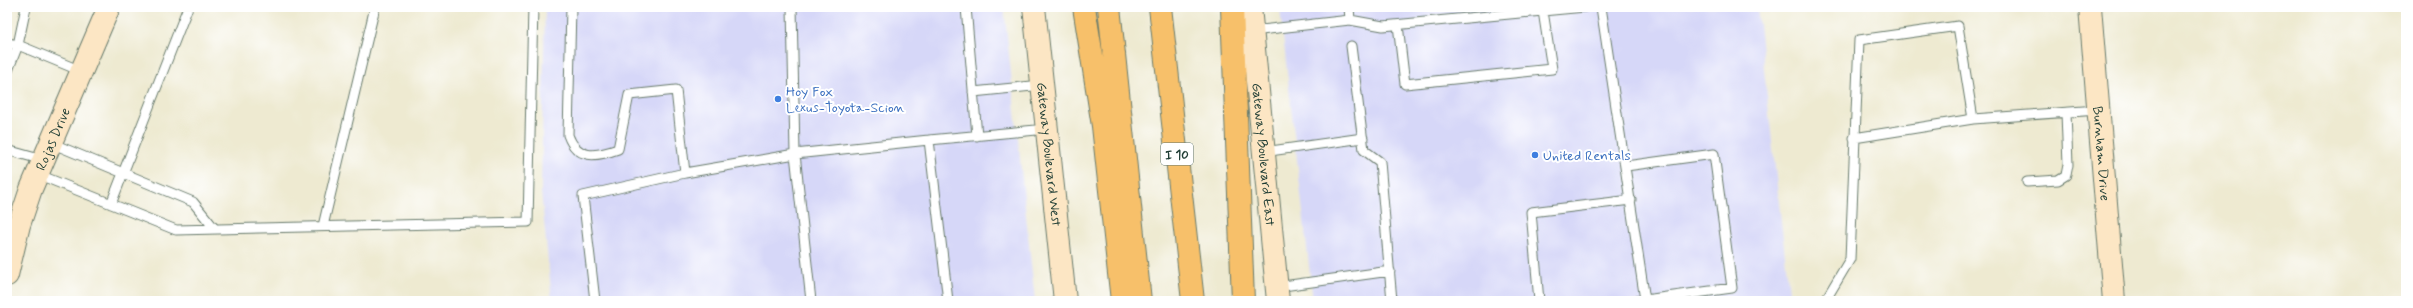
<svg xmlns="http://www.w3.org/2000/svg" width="2413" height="308" font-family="Mynerve,sans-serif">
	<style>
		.built { fill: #d6d7f8 }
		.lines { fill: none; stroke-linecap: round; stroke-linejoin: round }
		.lane-casing { stroke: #677a6b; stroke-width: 11 }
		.secondary-casing { stroke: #677a6b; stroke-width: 24 }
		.highway-casing { stroke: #677a6b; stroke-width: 24 }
		.lane { stroke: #fff; stroke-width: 9 }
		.secondary { stroke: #fce6c4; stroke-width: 22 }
		.highway { stroke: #f7c06b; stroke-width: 22 }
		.shop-dot { fill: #3f7fe0; stroke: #fff; stroke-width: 1.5 }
		.labels { text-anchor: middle; stroke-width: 4; stroke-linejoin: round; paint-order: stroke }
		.shield { fill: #fff; stroke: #627771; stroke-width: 1 }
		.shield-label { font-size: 13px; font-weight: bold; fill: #1f3d34 }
		.shop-label { font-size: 14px; fill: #366cbe; stroke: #fff; text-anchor: start }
		.street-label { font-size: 14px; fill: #1f3d34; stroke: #fff }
	</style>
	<rect width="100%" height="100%" fill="#fff"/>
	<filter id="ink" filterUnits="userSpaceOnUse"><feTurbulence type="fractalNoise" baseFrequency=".025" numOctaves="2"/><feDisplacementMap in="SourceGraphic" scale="8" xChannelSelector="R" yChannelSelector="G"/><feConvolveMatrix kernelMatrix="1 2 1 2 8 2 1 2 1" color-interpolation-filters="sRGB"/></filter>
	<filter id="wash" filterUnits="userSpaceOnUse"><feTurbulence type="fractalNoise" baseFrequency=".012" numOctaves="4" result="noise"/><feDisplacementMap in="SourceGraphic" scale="16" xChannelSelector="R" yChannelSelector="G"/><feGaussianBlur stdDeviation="0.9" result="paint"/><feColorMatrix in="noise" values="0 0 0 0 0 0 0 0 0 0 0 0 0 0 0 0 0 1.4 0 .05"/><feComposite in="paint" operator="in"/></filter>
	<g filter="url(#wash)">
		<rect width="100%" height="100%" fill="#eeead1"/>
		<!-- built -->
		<path class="built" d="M545,7H1004L1035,301H552L541,191Z
			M1303,7H1757L1790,301H1313L1280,9Z"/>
	</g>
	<g filter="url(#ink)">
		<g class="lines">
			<defs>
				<path id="lane" d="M571,7L568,135C577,160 596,157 618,149L629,95L676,90L685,173L583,196L595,301
					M966,7L977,136
					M1601,7L1645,300L1732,288L1714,154L1626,166
					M1350,20L1383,26L1585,7
					M1398,25L1405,84L1552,69L1543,11
					M1252,31L1350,20L1349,7
					M7,43L18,45L81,71
					M1351,46L1364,150L1380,162L1392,301
					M7,73L18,45L26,7
					M973,92L1042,85
					M1973,119L2098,110
					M51,143L193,202L214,228
					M7,150L43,160
					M1263,152L1363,138
					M685,173L795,154L792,7
					M37,174L176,230L528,222L533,7
					M2027,182L2058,180L2066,175L2068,165L2066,113
					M111,204L188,7
					M323,226L375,7
					M1276,287L1390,271
					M811,301L795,154L929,140
					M948,301L929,140L1047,129
					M1539,301L1531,212L1631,200
					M1634,301L1645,300
					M1825,301L1850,259L1859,40L1958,26L1973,119L1854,138"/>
				<g id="secondary">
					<path id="s1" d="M1034,7L1065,301"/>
					<path id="s2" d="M1250,7L1278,301"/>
					<path id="s3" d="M2090,7L2114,301"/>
					<path id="s4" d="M7,275L19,225L31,189L109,7"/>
				</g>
				<path id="highway" d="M1084,7L1103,126L1122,301
					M1109,7L1140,301
					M1160,7L1193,301
					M1232,7L1243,301"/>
			</defs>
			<!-- lane casing -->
			<use href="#lane" class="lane-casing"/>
			<!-- secondary casing -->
			<use href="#secondary" class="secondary-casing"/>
			<!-- highway casing -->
			<use href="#highway" class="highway-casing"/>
			<!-- lane -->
			<use href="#lane" class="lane"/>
			<!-- secondary -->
			<use href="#secondary" class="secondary"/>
			<!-- highway -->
			<use href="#highway" class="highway"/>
		</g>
	</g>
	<!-- markers -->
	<g class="shop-dot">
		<circle cx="778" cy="99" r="4"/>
		<circle cx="1535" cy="155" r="4"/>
	</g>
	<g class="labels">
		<!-- shield labels -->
		<rect class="shield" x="1161" y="143" width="32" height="22" rx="3"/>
		<g class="shield-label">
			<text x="1177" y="159">I 10</text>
		</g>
		<!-- shop labels -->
		<g class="shop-label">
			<text x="786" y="96">Hoy Fox<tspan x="786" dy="16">Lexus-Toyota-Scion</tspan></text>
			<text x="1543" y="160">United Rentals</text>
		</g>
		<!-- street labels -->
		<g class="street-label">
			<text dy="5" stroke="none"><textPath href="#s4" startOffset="144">Rojas Drive</textPath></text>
			<text dy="5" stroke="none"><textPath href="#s1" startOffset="148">Gateway Boulevard West</textPath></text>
			<text dy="5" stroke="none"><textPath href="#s2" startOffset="148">Gateway Boulevard East</textPath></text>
			<text dy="5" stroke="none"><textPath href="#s3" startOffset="147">Burnham Drive</textPath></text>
		</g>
	</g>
	<!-- margin -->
	<rect width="2413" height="308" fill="none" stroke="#fff" stroke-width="24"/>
</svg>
